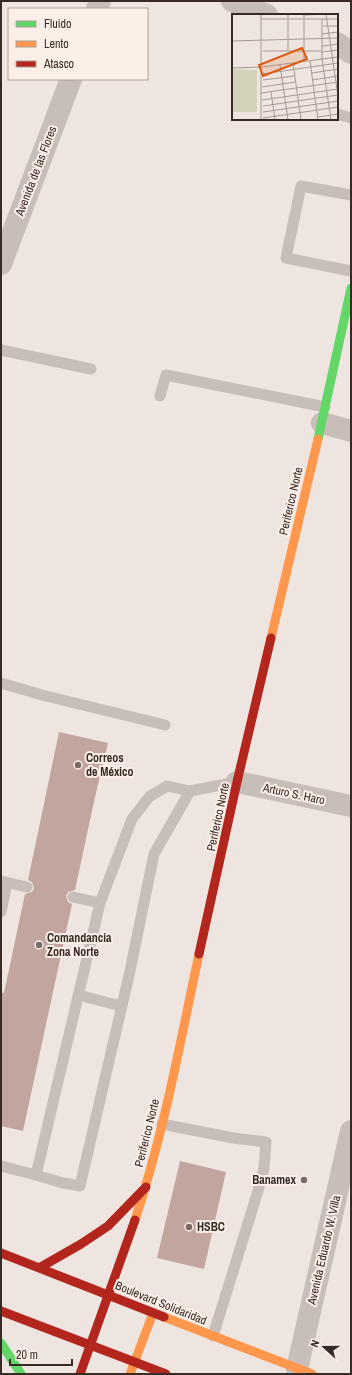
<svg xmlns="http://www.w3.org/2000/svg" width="352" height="1375" font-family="'Archivo Narrow',sans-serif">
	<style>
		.building { fill: #c3a5a0 }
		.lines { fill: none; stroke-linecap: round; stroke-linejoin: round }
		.lane { stroke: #c7bdb9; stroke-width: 11 }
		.street { stroke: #c7bdb9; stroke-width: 22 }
		.fast { stroke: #63d668; stroke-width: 9 }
		.slow { stroke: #ff974d; stroke-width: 9 }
		.jam { stroke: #b3261e; stroke-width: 9 }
		.poi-dot { fill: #786b68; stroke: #fbefe7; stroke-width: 1.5 }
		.labels { text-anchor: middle; stroke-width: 4; stroke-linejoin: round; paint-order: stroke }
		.street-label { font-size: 12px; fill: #382a27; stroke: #fbefe7 }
		.poi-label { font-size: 12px; font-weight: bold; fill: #382a27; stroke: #fbefe7; text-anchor: start }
		.inset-road { fill: none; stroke: #a59a96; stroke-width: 1 }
		.view { fill: #df570d; fill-opacity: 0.15; stroke: #df570d; stroke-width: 2 }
		.inset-edge { fill: none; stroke: #382a27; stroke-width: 2 }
	</style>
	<rect width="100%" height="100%" fill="#eee5e0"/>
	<!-- building -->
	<path class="building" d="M59,732L108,743L95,797L75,890L68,892L66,896L68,902L72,904L23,1131L1,1126V992L4,993L25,894L32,892L34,888L32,882L28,880Z
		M180,1161L226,1172L204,1269L157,1258Z"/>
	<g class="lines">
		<!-- lane -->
		<path class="lane" d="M337,114L351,118
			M351,195L301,186L286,258L351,271
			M1,350L91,369
			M160,396L166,375L325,407
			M1,683L42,695L165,725
			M190,791L154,854L130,971L80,1186L63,1183L36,1175L100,903L132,819L149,797L167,786L190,791L237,782
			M1,881L27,887
			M73,897L100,903
			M1,912L7,883
			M78,995L121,1006
			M162,1124L233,1138L266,1142L264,1168L258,1191L213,1336
			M1,1166L36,1175"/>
		<!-- street -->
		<path class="street" d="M232,1L267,15
			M97,9L100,1
			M337,43L351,53
			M1,264L71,79
			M322,423L351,431
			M237,782L351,806
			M297,1369L351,1131"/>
		<!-- fast -->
		<path class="fast" d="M318,439L351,288
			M1,1343L21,1374"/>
		<!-- slow -->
		<path class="slow" d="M271,638L318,439
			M135,1220C164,1133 180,1043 199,954
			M164,1317L312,1374
			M130,1374L153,1313"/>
		<!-- jam -->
		<path class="jam" d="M199,954L237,782L271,638
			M1,1253L164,1317
			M39,1268L81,1244L108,1226L146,1187
			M1,1311L166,1374
			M80,1374L135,1220"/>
	</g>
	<!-- markers -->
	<g class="poi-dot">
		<circle cx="78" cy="765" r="4"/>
		<circle cx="39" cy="945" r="4"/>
		<circle cx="304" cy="1180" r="4"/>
		<circle cx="189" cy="1227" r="4"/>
	</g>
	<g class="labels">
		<!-- street labels -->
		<g class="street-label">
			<text transform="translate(36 171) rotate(-69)" y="4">Avenida de las Flores</text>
			<text transform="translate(291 501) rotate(-77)" y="4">Periferico Norte</text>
			<text transform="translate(294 794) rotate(12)" y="4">Arturo S. Haro</text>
			<text transform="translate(218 817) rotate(-78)" y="4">Periferico Norte</text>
			<text transform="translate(147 1133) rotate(-76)" y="4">Periferico Norte</text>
			<text transform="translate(324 1250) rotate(-77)" y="4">Avenida Eduardo W. Villa</text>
			<text transform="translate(161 1303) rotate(22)" y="4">Boulevard Solidaridad</text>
		</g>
		<!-- poi labels -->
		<g class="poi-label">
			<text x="86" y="762">Correos<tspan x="86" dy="14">de México</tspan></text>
			<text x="47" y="942">Comandancia<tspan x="47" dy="14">Zona Norte</tspan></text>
			<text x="296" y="1184" text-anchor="end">Banamex</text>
			<text x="197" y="1231">HSBC</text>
		</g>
	</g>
	<!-- overview -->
	<g transform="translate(232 14)">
		<rect width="106" height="106" fill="#eee5e0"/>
		<path d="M0,55L25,56V98H0Z" fill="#d2d3b9"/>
		<path class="inset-road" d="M29,0V106M56,0V37M72,0V47M94,0L106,82M73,1L94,0M29,5H106M90,5V45L99,106M91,12H106M90,20L106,18M0,27L106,24M90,32L106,30M31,37H90M90,38L106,36M78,47L86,106M61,49L69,106M48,51L56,106M30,53L106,43M0,54L30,53M80,59L106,55M30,60L106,49M31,66L62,62M80,66L106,62M30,73L63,68M39,78L43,106M29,79L106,68M30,86L106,75M31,92L106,81M31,98L106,87M86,103L106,100M31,104L106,93"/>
		<path class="view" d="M70,34L75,45L31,62L27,51Z"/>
		<rect width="106" height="106" class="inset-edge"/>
	</g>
	<!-- border -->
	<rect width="352" height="1375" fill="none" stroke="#382a27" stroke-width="4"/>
	<!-- legend -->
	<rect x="8" y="8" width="140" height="72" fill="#fbefe7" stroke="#ada09a"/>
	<rect x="16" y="21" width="20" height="6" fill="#63d668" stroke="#ada09a"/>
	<text x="44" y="28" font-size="12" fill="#382a27">Fluido</text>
	<rect x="16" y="41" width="20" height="6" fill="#ff974d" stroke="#ada09a"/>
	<text x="44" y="48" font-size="12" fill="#382a27">Lento</text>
	<rect x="16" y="61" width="20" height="6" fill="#b3261e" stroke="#ada09a"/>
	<text x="44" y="68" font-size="12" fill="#382a27">Atasco</text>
	<!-- north arrow -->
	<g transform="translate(324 1347) rotate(291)" stroke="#fbefe7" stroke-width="3" paint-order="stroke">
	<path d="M0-3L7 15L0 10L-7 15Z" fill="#382a27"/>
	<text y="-6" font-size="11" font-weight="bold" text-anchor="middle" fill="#382a27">N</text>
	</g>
	<!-- scale -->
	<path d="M10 1359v6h62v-6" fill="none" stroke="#382a27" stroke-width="2"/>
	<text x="16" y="1359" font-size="12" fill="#382a27" stroke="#fbefe7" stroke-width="3" paint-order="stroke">20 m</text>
</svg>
